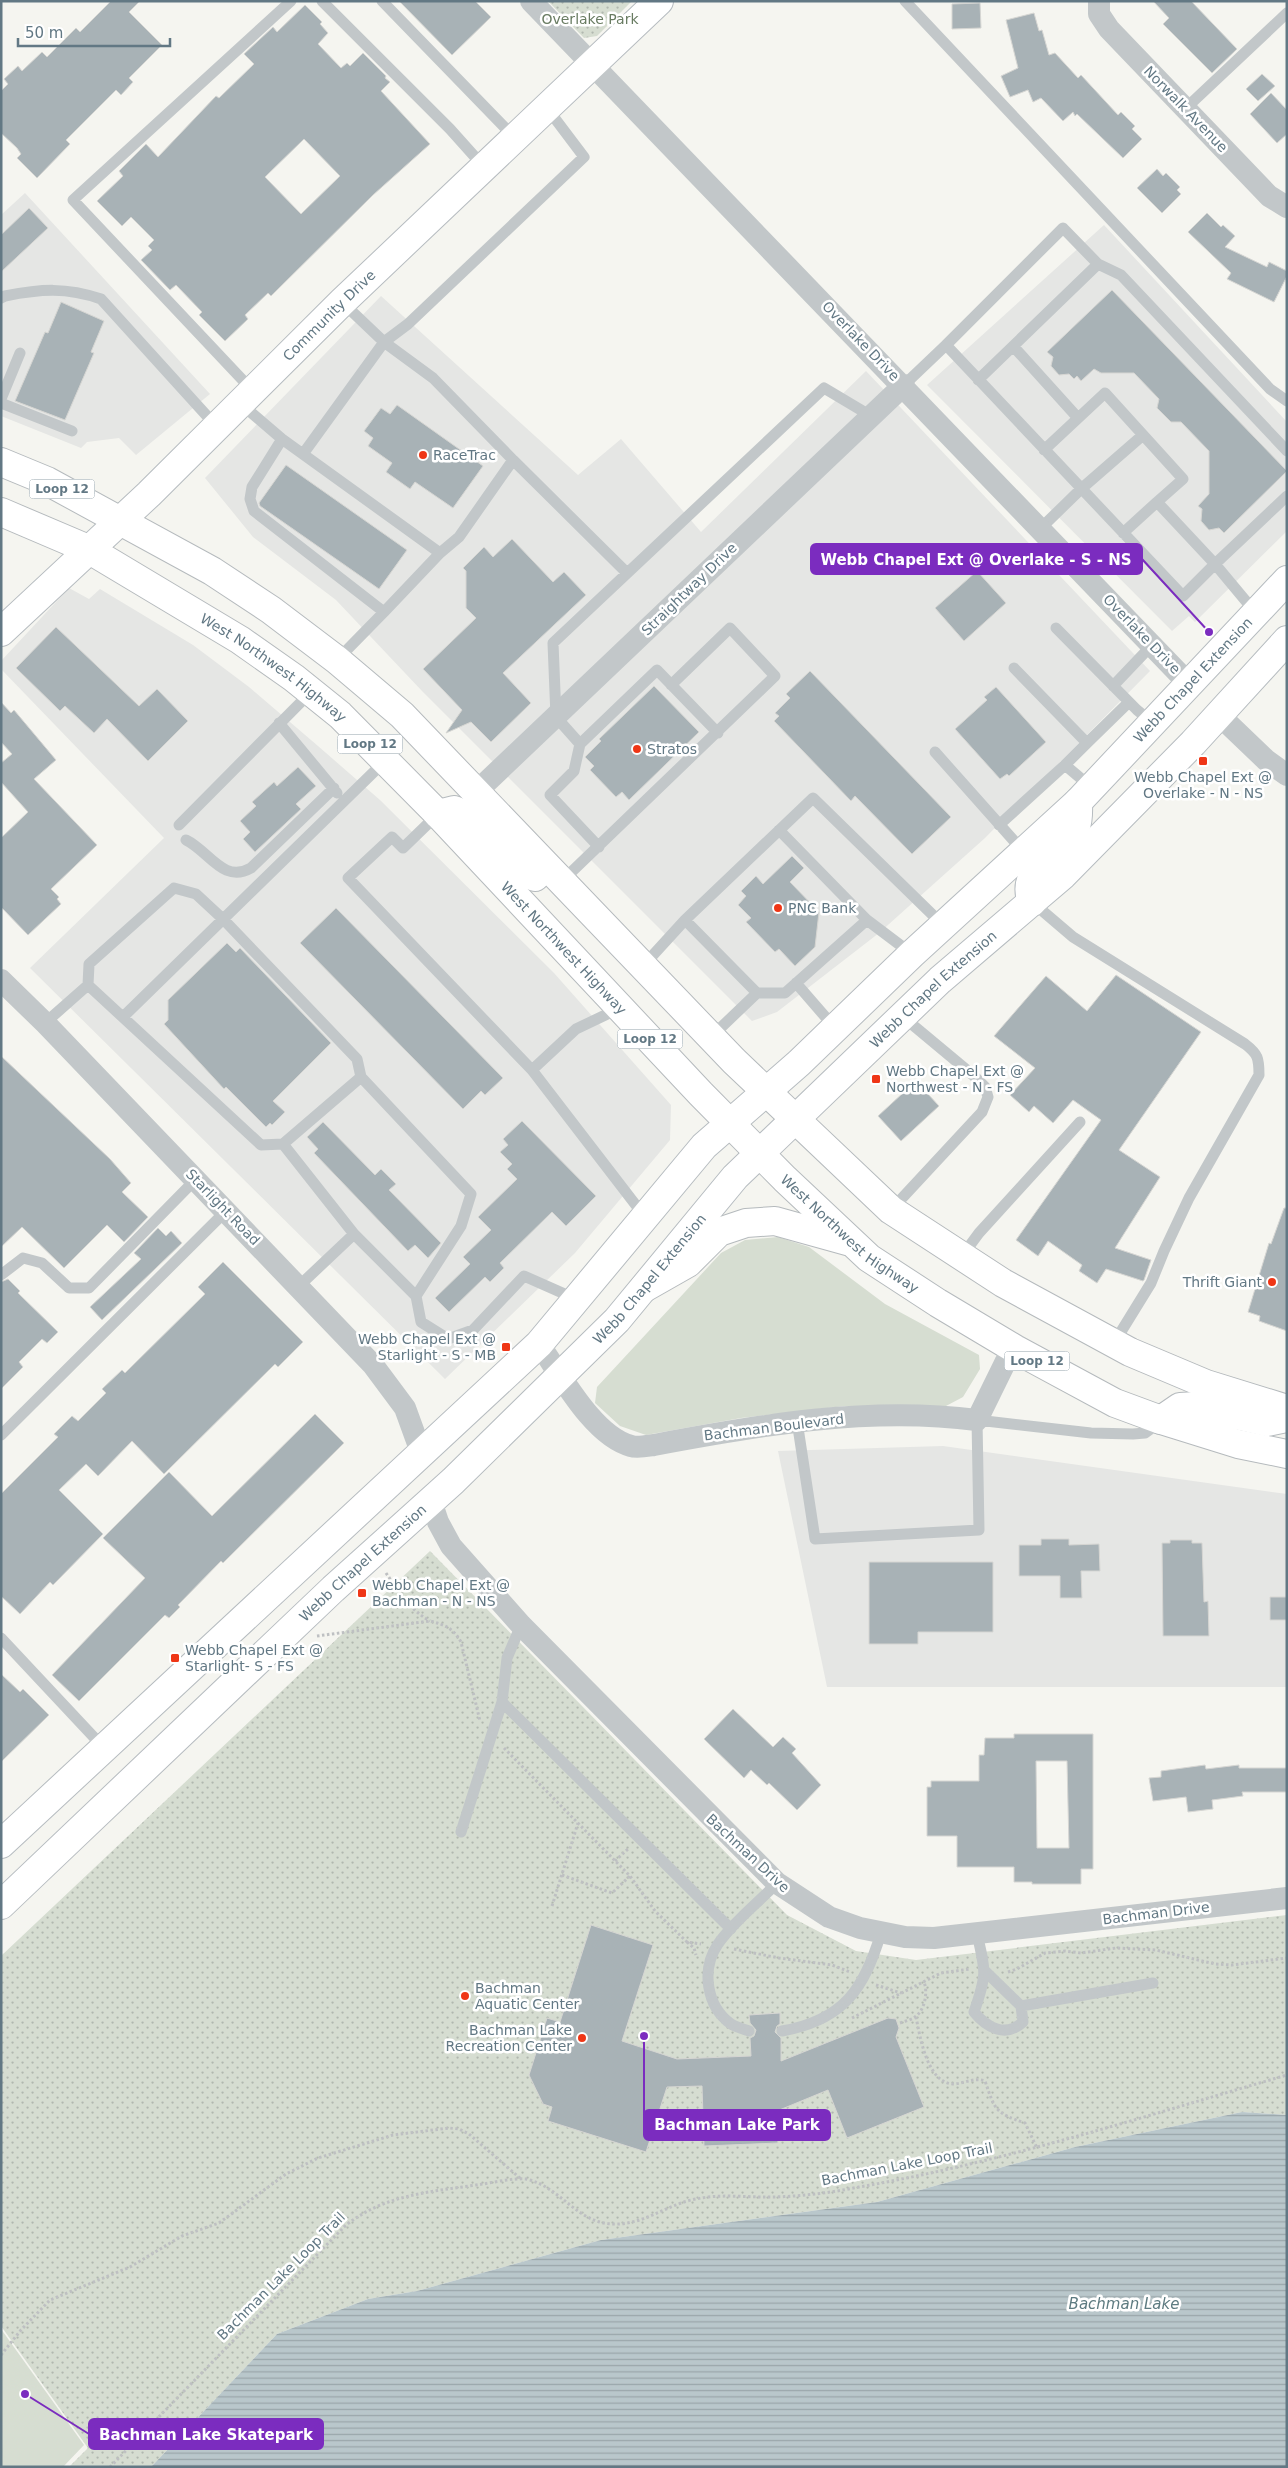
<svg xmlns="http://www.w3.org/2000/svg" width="1288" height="2468" font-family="'DejaVu Sans',sans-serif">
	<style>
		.built { fill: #e5e6e4 }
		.green { fill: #d6ddd1 }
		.park { fill: url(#park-dots) }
		.water { fill: url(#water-rules) }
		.building { fill: #a8b2b6; stroke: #d6d6d3; fill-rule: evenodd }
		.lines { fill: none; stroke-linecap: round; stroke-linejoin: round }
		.secondary-casing { stroke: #b6bcc0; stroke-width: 30 }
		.primary-casing { stroke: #b5babd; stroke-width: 30 }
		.path { stroke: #bec0c2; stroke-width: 3; stroke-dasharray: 2.5 2.5; stroke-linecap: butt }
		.lane { stroke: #c2c7c9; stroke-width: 11 }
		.street { stroke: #c2c7c9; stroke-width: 22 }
		.secondary { stroke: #fff; stroke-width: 28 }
		.primary { stroke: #fff; stroke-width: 28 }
		.poi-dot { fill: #ef3616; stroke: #fff; stroke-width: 2 }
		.labels { text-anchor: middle; stroke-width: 5; stroke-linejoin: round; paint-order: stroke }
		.shield { fill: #fff; stroke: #91a0a9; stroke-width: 1 }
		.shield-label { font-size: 12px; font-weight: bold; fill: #627884 }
		.park-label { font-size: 14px; fill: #687b61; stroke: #fff }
		.street-label { font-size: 14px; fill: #627884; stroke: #fff }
		.poi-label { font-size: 14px; fill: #627884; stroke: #fff; text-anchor: start }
		.water-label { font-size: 15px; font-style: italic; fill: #5d7b81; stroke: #fff }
		.leader { fill: none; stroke: #7b2cbf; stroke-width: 2 }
		.callout-dot { fill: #7b2cbf; stroke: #fff; stroke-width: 2 }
		.callout { fill: #7b2cbf; stroke: #7b2cbf; stroke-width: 2 }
		.callout-label { font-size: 15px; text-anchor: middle; font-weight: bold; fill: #fff }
	</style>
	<defs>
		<pattern id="park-dots" width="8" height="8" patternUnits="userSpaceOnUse" patternTransform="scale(1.25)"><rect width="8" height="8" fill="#d6ddd1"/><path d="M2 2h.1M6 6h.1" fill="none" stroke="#b1b8af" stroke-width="1.8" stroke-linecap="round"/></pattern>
		<pattern id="water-rules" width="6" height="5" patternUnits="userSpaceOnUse" patternTransform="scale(1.25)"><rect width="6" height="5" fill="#b9c7cb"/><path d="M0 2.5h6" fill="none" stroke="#9aa6aa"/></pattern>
	</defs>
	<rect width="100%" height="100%" fill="#f5f5f0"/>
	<!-- built -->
	<path class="built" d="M25,193L210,394L136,455L119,438L87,442L81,448L1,416V215Z
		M1104,225L1287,422V531L1195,622L1189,616L1172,631L927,385Z
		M381,296L578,475L621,439L701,532L866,371L1150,671L985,838L879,933L777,1012L752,1021L422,691L336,600L253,537L205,478Z
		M69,588L89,599L100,589L193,645L249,687L318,746L380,800L554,973L671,1105L670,1140L575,1253L445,1379L30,968L164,838L1,669V661Z
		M943,1446L1287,1494V1687H827L778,1451Z"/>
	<!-- green -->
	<path class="green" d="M778,1237L809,1247L885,1304L979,1355L980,1369L963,1397L946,1406H845L741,1418L646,1435L620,1426L595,1403L597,1387L721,1253L745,1240Z
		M1,2329L84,2445L63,2467H1Z"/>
	<!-- park -->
	<path class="park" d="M548,1H632L597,36L584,38Z
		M430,1551L787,1915L856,1951L916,1960L1287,1915V2115L1242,2112L1075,2147L877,2202L601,2240L417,2291L368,2299L277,2334L151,2467H69L88,2448L1,2326V1956Z"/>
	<!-- water -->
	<path class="water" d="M1242,2112L1287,2115V2467H151L277,2334L368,2299L417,2291L601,2240L877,2202L1075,2147Z"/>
	<!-- building -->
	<path class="building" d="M111,1H140L129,12L162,45L129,78L133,82L121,95L116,90L66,140L70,144L37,178L17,158L21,154L17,148L1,133V91L8,84L4,79L18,66L22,71L42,52L47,57L76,28L80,32Z
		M399,1H475L491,17L452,55Z
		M1153,1H1191L1237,49L1212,73L1163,24L1169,18Z
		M980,3L981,28L952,29V4Z
		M305,5L322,22L320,24L328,33L318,44L341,68L347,63L350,66L363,53L386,76L385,78L390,82L381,91L430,144L373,195L271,296L268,293L245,315L248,319L225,341L199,315L202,312L176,285L170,290L141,260L152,250L148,246L154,240L131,217L122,226L97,201L123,176L119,171L146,144L158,157L216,96L219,98L254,64L244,54L273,27L277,32ZM304,139L340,176L301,214L265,177Z
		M1034,13L1039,31L1042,30L1049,55L1055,53L1078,78L1081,75L1118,115L1121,112L1135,126L1132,129L1142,139L1123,158L1077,114L1075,116L1073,112L1063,121L1041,98L1033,102L1028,90L1010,97L1001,76L1018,68L1006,20Z
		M1262,74L1275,86L1258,101L1246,89Z
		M1271,93L1287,110V134L1277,143L1250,114Z
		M1157,169L1163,176L1166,173L1180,187L1177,190L1181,194L1162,213L1137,188Z
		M29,208L48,228L1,272V235Z
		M1207,213L1221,227L1223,225L1235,236L1225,247L1267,267L1269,262L1287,271V276L1274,302L1227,279L1231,273L1188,232Z
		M1112,290L1287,471L1224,533L1219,528L1209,530L1201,521L1202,509L1198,506L1209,494V451L1181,422H1171L1157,408L1159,399L1134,373H1101L1094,369L1081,381L1077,376L1074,379L1069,374L1059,375L1051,366L1053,357L1047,352Z
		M61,302L104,321L91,352L94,353L65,420L15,401L45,332L48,333Z
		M397,405L483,466L453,508L415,482L410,489L386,472L392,463L368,446L373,438L364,431L381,408L390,414Z
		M286,465L407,550L379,589L260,506L259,503Z
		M512,539L553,582L564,572L586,595L503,673L531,703L491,742L471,722L446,733L462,710L423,669L476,618L466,608V571L463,568L484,547L493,557Z
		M977,571L1006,603L964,641L935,608Z
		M56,627L139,706L157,689L188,721L148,761L107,719L94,733L65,706L60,711L16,668Z
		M810,671L951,817L912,854L855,796L851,801L774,721L779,716L775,713L790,698L786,694Z
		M654,686L699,732L629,800L622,792L616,797L590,770L594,766L585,757L601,741L599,739Z
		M996,687L1046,742L1009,776L1007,774L1000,779L955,729L987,700L984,697Z
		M1,702L11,713L14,710L56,760L34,779L97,845L51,889L59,897L57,899L61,904L28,935L1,907V838L28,812L1,782V763L12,754L1,742Z
		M298,767L316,786L296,804L301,809L255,852L243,839L250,832L240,821L256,806L252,802L274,782L277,786Z
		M792,856L804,868L790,882L819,912L815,947L795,966L779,949L775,952L746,922L751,918L738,905L746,896L741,891L756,876L763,884Z
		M336,908L503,1078L485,1095L481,1091L463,1109L300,943Z
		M227,943L236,952L240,948L331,1043L273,1101L285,1112L272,1125L270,1123L266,1127L226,1087L224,1089L164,1024L168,1020V1000Z
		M1116,975L1201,1032L1119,1150L1160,1177L1115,1248L1151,1260L1144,1280L1143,1281L1106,1269L1097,1283L1079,1271L1082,1265L1048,1241L1038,1256L1016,1240L1101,1120L1073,1100L1053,1123L1034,1106L1029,1112L1010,1095L1035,1068L994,1036L1046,976L1087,1011Z
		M1,1056L110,1159L131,1183L122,1192L148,1217L124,1242L107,1225L64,1268L22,1227L1,1247Z
		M916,1081L939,1106L901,1141L878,1116Z
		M522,1121L596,1196L566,1226L552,1212L500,1263L504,1268L490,1282L485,1277L449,1312L435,1298L470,1264L463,1257L491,1230L478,1217L517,1179L507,1169L512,1164L500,1152L508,1145L503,1139Z
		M323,1122L375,1175L381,1169L396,1184L389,1190L441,1243L428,1258L415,1245L408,1251L314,1153L318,1149L307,1137Z
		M1284,1208H1287V1331L1259,1321L1260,1316L1248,1312L1269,1243L1271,1244Z
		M158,1228L166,1236L171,1231L182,1243L102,1320L90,1307L141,1259L134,1253Z
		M223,1262L303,1342L278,1367L275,1364L164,1474L132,1441L98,1476L86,1464L59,1490L103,1534L53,1585L50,1582L20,1614L1,1596V1494L58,1437L54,1434L72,1416L78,1421L106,1393L102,1389L122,1370L125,1373L205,1294L198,1287Z
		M8,1279L20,1291L18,1293L58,1332L47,1343L42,1339L19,1362L23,1367L1,1389V1282Z
		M315,1414L344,1443L223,1563L221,1561L178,1605L180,1607L169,1618L165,1615L79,1701L52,1675L145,1578L103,1538L169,1472L212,1516Z
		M1041,1539H1069V1545L1099,1544L1100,1571H1081L1082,1598H1060V1576H1019V1545H1041Z
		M1170,1540H1192V1543H1202L1204,1602L1208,1601L1209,1636H1163L1162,1543H1170Z
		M869,1562H993V1632H918V1644H869Z
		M1270,1597H1287V1620H1270Z
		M1,1674L20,1692L23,1689L49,1715L1,1762Z
		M733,1709L773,1747L783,1737L796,1749L792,1753L821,1785L797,1810L769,1783L767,1785L751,1770L744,1778L704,1739Z
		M1014,1734H1093V1869H1081V1884H1032V1882H1014V1867H957V1836H927V1787H931V1781H979V1755H984L985,1738H1014ZM1036,1761H1067L1069,1848H1037Z
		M1205,1765L1206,1769L1239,1765V1768H1287V1792H1242L1243,1796L1212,1800L1213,1809L1188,1812L1186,1797L1153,1801L1149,1778L1161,1777V1771Z
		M591,1925L653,1945L622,2041L677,2059L751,2056L750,2038L754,2036L756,2030L750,2023L749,2015L780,2013V2024L777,2026L775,2032L781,2038V2061L888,2018L896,2019L899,2028L896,2037L924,2107L847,2138L828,2090L777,2111L778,2143L704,2146L702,2086L667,2087L646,2152L548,2121L552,2107L543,2104L529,2075L547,2018L560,2022Z"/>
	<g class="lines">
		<defs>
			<g id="secondary">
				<path id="s1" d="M1,632L149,494L342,302L659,1"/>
				<path d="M1032,902C1018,866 1065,854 1076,826C1079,819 1078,809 1078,802"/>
				<path id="s2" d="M1,1844L539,1344L704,1146L799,1063L912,954L1078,802L1287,580"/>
				<path id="s3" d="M1,1905L333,1589L453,1481L617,1320L735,1177L940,980L1063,875L1193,743L1287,640"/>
			</g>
			<g id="primary">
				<path d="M1,462L47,481L212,571L271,610L337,660L402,715L734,1061L891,1210L1003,1283L1130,1352L1206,1384L1287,1409"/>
				<path id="s4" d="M1,512L88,549L240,640L294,678L340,715L438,814L701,1094L785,1179L869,1258L938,1303L1015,1349L1115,1403L1161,1420L1238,1444L1287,1454"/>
				<path d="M438,814L454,810L469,816L529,875L535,877"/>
				<path d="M644,1288L688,1263L719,1232L746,1223L775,1221L847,1241"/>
				<path d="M1161,1420L1180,1407L1197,1406L1267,1422L1287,1418"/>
			</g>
		</defs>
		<!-- secondary casing -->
		<use href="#secondary" class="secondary-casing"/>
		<!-- primary casing -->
		<use href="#primary" class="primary-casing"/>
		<!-- path -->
		<path class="path" d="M386,1573C399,1592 410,1610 430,1621
			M317,1636L430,1621C445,1625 453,1628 461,1642L480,1721
			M504,1748L630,1876L655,1911L687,1942L701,1944
			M615,1861L629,1848
			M562,1875L612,1893L630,1876
			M552,1906L578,1823
			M687,1942L694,1948L696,1955
			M734,1949L779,1958L832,1965L850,1972
			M1008,1972L1017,1969L1045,1953L1065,1951L1081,1953L1116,1948L1156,1950L1215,1964L1232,1965L1287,1958
			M876,1985L901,1993
			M916,2017C920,2036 927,2085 955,2084C965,2083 975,2077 985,2081C995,2110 995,2113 1025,2123L1037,2148
			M852,2018L941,1973L970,1969
			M900,2023C905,2021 911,2020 915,2017C925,2010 928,1992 924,1982
			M1,2355L21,2330L50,2300L130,2267L182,2236L219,2223L286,2174L318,2158L393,2135L449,2128L459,2129L469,2134L521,2179
			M110,2467L345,2226C383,2195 429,2192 476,2185C492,2183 510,2178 526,2179C562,2187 577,2225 616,2224C645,2224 668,2204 696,2199C718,2194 744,2197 767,2197C798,2197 829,2193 859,2187C1004,2162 1145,2116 1287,2075"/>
		<!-- lane -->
		<path class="lane" d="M322,1L450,129L484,167
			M382,1L515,138
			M905,1L1270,389L1287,401
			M1185,109L1287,13
			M1,298L5,296C41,289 66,287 101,299L217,427
			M946,345L1063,228L1098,264L1121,275L1287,451
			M1013,346L1078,418
			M978,380L1098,264
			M904,385L946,345L1183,596L1215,564L1255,612
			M253,391L73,200L291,1
			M1,399L20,353
			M1,403L72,431
			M240,403L282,439L440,553
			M282,439L252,487L250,499L254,511L384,612L440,553L459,537L513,460L433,378L384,342L342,302
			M1044,450L1105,393L1183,479L1157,502L1215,564L1287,496
			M303,454L384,342L408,324L584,157L547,108
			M513,460L626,572
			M1041,528L1081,489L1143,435
			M1123,533L1157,502
			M1056,628L1137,710L1153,723
			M337,660L384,612
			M1014,668L1087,743L1065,765L1091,787
			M1113,686L1152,645
			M279,723L337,793
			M1087,743L1129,702
			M580,744L657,670L718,733
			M935,752L1023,851
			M438,814L403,848L392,837L348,878L532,1070L645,1217
			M179,825L311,692
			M999,825L1065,765
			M186,840C209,851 223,884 251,868L334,788
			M599,847L550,795L574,771L580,744L556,717L553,643L824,388L871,416
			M561,882L775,676L730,628L671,685
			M1032,902L1073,937L1245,1044C1258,1054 1259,1058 1259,1075L1189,1198L1164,1251L1151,1283L1114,1343
			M685,920L757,993
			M867,920L912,954
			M643,966L685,920L813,798L943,925
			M796,983L835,1028
			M123,1017L386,760
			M45,1023L88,985L89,964L174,888L196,894L224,920L357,1059L361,1077L283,1144L261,1145L88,985
			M711,1037L757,993H785L867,920L779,830
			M532,1070L576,1029L620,1008
			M361,1077L471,1194L461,1226L416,1296
			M283,1144L354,1234L299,1286
			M891,1210L982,1112L988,1097L985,1087L974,1076L902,1016
			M354,1234L416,1296L421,1322L448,1339L473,1330L524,1276L576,1299
			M962,1256L979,1233L1080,1122
			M1,1275L23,1258L42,1263L69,1288H89L196,1179
			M797,1421L815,1539L979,1530L977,1420L1091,1433L1133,1434L1145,1433L1160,1422
			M1,1435L226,1211
			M521,1625L507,1658L502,1702L731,1929
			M1,1638L104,1748
			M461,1832L502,1702
			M977,1934C986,1972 987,1975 974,2012C987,2028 1006,2038 1023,2022L1021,2006
			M985,1971L1021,2006L1153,1983
			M749,2031C743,2029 736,2027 731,2024C706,2006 701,1969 718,1944C733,1922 758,1903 777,1883
			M782,2031C844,2020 864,1989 881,1933"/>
		<!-- street -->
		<path class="street" d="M531,1L1189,684
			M1099,1V14L1109,29L1269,196L1287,207
			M1219,715L1266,760L1287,775
			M475,793L904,385
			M1,980L45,1023L373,1365L405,1408L421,1452
			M539,1344C561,1375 593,1436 631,1446C637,1448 647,1446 654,1445C760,1425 869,1406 977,1420L1005,1363L1015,1349
			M431,1501L438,1522L451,1546L521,1625L777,1883L829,1917L860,1928L905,1937L934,1938L1287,1898"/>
		<!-- secondary -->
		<use href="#secondary" class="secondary"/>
		<!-- primary -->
		<use href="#primary" class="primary"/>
	</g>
	<!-- markers -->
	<g class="poi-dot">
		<circle cx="423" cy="455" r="5"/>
		<circle cx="637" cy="749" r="5"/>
		<rect x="1198" y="756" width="10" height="10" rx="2.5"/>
		<circle cx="778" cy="908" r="5"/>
		<rect x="871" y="1074" width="10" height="10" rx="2.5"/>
		<circle cx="1272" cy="1282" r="5"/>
		<rect x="501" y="1342" width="10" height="10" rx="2.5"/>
		<rect x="357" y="1588" width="10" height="10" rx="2.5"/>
		<rect x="170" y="1653" width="10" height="10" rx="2.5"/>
		<circle cx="465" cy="1996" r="5"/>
		<circle cx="582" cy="2038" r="5"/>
	</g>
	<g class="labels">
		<!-- shield labels -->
		<g class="shield">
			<rect x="29.5" y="479.5" width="65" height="19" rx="4"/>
			<rect x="337.5" y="734.5" width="65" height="19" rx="4"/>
			<rect x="617.5" y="1029.5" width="65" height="19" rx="4"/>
			<rect x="1004.5" y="1351.5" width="65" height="19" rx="4"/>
		</g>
		<g class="shield-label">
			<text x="62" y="493">Loop 12</text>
			<text x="370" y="748">Loop 12</text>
			<text x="650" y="1043">Loop 12</text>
			<text x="1037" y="1365">Loop 12</text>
		</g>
		<!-- park labels -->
		<g class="park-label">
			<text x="590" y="24">Overlake Park</text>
		</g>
		<!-- street labels -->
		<g class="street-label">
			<text transform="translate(1186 109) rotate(46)" y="5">Norwalk Avenue</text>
			<text dy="5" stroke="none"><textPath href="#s1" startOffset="456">Community Drive</textPath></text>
			<text transform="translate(861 341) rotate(46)" y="5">Overlake Drive</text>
			<text transform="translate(689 589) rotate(-44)" y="5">Straightway Drive</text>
			<text transform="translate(1142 634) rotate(46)" y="5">Overlake Drive</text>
			<text dy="5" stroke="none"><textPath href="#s4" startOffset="315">West Northwest Highway</textPath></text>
			<text dy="5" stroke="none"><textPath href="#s2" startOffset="1668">Webb Chapel Extension</textPath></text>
			<text dy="5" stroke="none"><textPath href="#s4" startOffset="720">West Northwest Highway</textPath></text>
			<text dy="5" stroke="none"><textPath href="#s3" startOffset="1308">Webb Chapel Extension</textPath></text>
			<text transform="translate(223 1207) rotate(46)" y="5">Starlight Road</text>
			<text dy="5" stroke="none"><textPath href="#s4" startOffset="1125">West Northwest Highway</textPath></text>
			<text dy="5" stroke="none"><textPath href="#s3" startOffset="902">Webb Chapel Extension</textPath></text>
			<text transform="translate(774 1427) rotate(-7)" y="5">Bachman Boulevard</text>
			<text dy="5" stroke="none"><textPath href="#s3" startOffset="498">Webb Chapel Extension</textPath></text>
			<text transform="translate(748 1853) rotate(43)" y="5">Bachman Drive</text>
			<text transform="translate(1156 1913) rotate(-7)" y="5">Bachman Drive</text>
			<text transform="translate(907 2164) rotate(-11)" y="5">Bachman Lake Loop Trail</text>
			<text transform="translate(281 2276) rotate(-45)" y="5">Bachman Lake Loop Trail</text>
		</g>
		<!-- poi labels -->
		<g class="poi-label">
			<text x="433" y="460">RaceTrac</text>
			<text x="647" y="754">Stratos</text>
			<text x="1203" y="782" text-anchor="middle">Webb Chapel Ext @<tspan x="1203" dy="16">Overlake - N - NS</tspan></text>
			<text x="788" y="913">PNC Bank</text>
			<text x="886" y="1076">Webb Chapel Ext @<tspan x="886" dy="16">Northwest - N - FS</tspan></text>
			<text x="1262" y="1287" text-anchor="end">Thrift Giant</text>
			<text x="496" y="1344" text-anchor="end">Webb Chapel Ext @<tspan x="496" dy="16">Starlight - S - MB</tspan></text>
			<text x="372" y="1590">Webb Chapel Ext @<tspan x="372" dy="16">Bachman - N - NS</tspan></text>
			<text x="185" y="1655">Webb Chapel Ext @<tspan x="185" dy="16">Starlight- S - FS</tspan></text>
			<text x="475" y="1993">Bachman<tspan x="475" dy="16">Aquatic Center</tspan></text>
			<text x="572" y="2035" text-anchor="end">Bachman Lake<tspan x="572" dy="16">Recreation Center</tspan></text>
		</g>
		<!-- water labels -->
		<g class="water-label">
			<text x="1124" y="2309">Bachman Lake</text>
		</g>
	</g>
	<!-- callouts -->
	<path class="leader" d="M1209 632L1142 559M644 2036L644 2125M25 2394L89 2434"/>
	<g class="callout-dot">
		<circle cx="1209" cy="632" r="5"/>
		<circle cx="644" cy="2036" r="5"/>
		<circle cx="25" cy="2394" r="5"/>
	</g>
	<g class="callout">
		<rect x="811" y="544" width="331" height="30" rx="5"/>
		<rect x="644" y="2110" width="186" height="30" rx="5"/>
		<rect x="89" y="2419" width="234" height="30" rx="5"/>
	</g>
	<g class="callout-label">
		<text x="976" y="565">Webb Chapel Ext @ Overlake - S - NS</text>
		<text x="737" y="2130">Bachman Lake Park</text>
		<text x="206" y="2440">Bachman Lake Skatepark</text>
	</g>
	<!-- border -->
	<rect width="1288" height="2468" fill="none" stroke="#627884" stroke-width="5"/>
	<!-- scale -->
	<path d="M18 38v8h152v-8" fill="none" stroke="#627884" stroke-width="2.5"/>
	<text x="25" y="38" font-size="15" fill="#627884" stroke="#ffffff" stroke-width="4" paint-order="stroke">50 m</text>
</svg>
